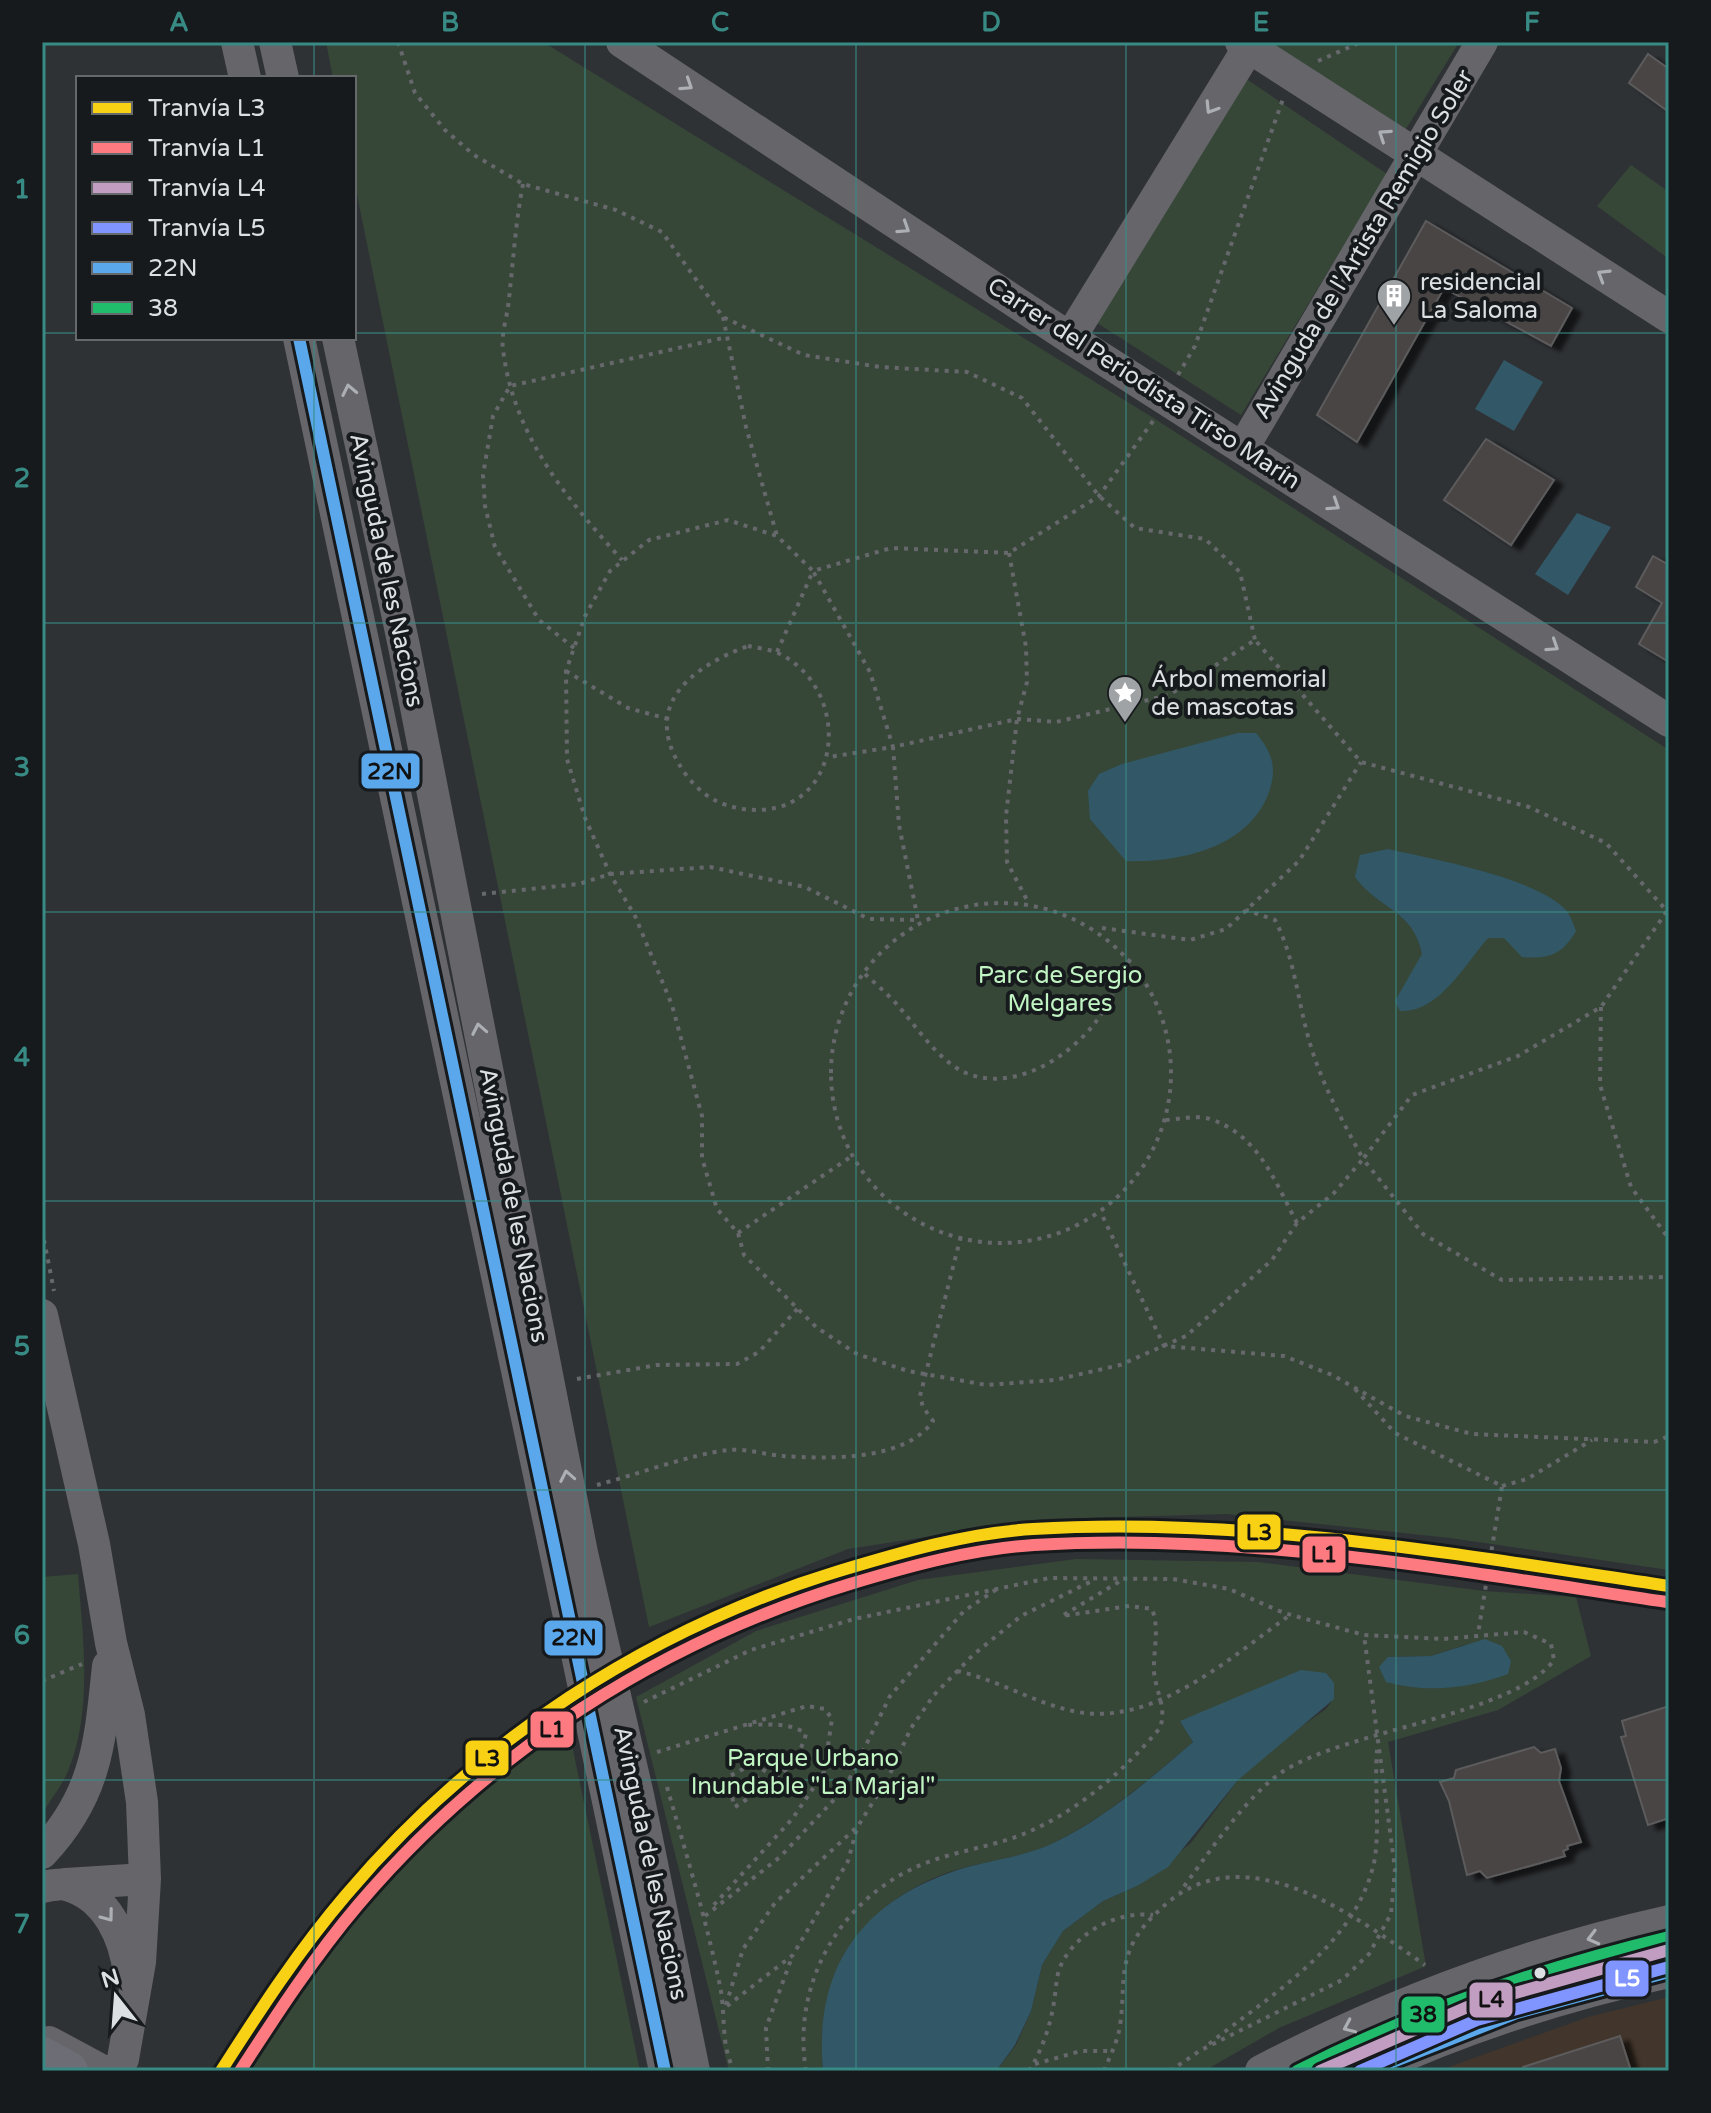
<svg xmlns="http://www.w3.org/2000/svg" width="1711" height="2113" font-family="'Varela Round',sans-serif">
	<style>
		.education { fill: #42352b }
		.green { fill: #364738; fill-rule: evenodd }
		.water { fill: #325867 }
		.building { fill: #4a4444; stroke: #5c5b5c; stroke-width: 2; filter: url(#shadow) }
		.lines { fill: none; stroke-linecap: round; stroke-linejoin: round }
		.path { stroke: #66686b; stroke-width: 4; stroke-dasharray: 4 6; stroke-linecap: butt }
		.minor { stroke: #65656a; stroke-width: 32 }
		.major { stroke: #6d6e75; stroke-width: 40 }
		.bus-1-casing { stroke: #171a1c; stroke-width: 18 }
		.bus-2-casing { stroke: #171a1c; stroke-width: 18 }
		.bus-1 { stroke: #5aa8eb; stroke-width: 12 }
		.bus-2 { stroke: #20bc6c; stroke-width: 12 }
		.tram-1-casing { stroke: #171a1c; stroke-width: 18 }
		.tram-2-casing { stroke: #171a1c; stroke-width: 18 }
		.tram-3-casing { stroke: #171a1c; stroke-width: 18 }
		.tram-4-casing { stroke: #171a1c; stroke-width: 18 }
		.tram-1 { stroke: #f9d114; stroke-width: 12 }
		.tram-2 { stroke: #fd7b80; stroke-width: 12 }
		.tram-3 { stroke: #c19dc2; stroke-width: 12 }
		.tram-4 { stroke: #8095ff; stroke-width: 12 }
		.oneway { stroke: #acafb3 }
		.grid { fill: none; stroke: #388b85; stroke-width: 2; stroke-opacity: 0.55 }
		.bus-dot { fill: #dce0e3; stroke: #171a1c; stroke-width: 3 }
		.labels { text-anchor: middle; stroke-width: 8; stroke-linejoin: round; paint-order: stroke }
		.street-label { font-size: 24px; fill: #dce0e3; stroke: #171a1c }
		.poi-label { font-size: 24px; fill: #dce0e3; stroke: #171a1c; text-anchor: start }
		.park-label { font-size: 24px; fill: #c1f4c3; stroke: #171a1c }
		.line-badge { stroke: #171a1c; stroke-width: 3 }
		.badge-label { font-size: 22px; text-anchor: middle; font-weight: bold; fill: #fff }
		.pale-badge-label { font-size: 22px; text-anchor: middle; font-weight: bold; fill: #111 }
		.neatline { fill: none; stroke: #388b85; stroke-width: 3 }
		.grid-label { font-size: 26px; text-anchor: middle; font-weight: bold; fill: #388b85 }
	</style>
	<defs>
		<filter id="shadow"><feDropShadow dx="9" dy="5" stdDeviation="2" flood-color="#0009"/></filter>
	</defs>
	<rect width="100%" height="100%" fill="#2f3235"/>
	<!-- education -->
	<path class="education" d="M1669,1997V2071H1451L1449,2067L1588,2017Z"/>
	<!-- green -->
	<path class="green" d="M326,42H543L1155,419L1669,750V1570L1450,1538L1227,1514L1042,1519L848,1549L649,1627L354,180V78H333Z
		M1270,42H1459L1403,134Z
		M1239,74L1387,174L1241,415L1094,321Z
		M1631,165L1669,192V259L1597,206Z
		M1076,1559L1258,1562L1484,1591L1576,1597L1591,1656L1498,1710L1388,1742L1426,1966L1279,2028L1204,2071H996L1016,2045L1031,2011L1042,1965L1063,1931L1103,1901L1137,1886L1191,1843L1238,1780L1278,1743L1326,1709L1334,1698L1181,1721L1193,1742C1149,1779 1103,1820 1049,1845C1018,1859 981,1861 949,1872C860,1904 814,1977 823,2071H729L636,1697L756,1631L918,1580ZM1468,1644L1386,1682L1388,1657L1431,1656Z
		M78,1574C83,1639 93,1710 68,1771C62,1786 50,1800 42,1814V1577Z
		M568,1726L640,2071H248L344,1930L446,1819Z"/>
	<!-- water -->
	<path class="water" d="M1504,360L1543,382L1514,431L1475,409Z
		M1577,513L1611,527L1568,595L1535,574Z
		M1238,733H1256C1271,751 1277,766 1270,789C1252,847 1180,863 1126,861L1090,819L1088,791L1099,774L1122,764Z
		M1388,849C1432,859 1533,877 1565,909C1570,914 1573,924 1576,931C1562,955 1549,959 1522,957L1504,938H1488C1465,964 1439,1013 1400,1011L1395,1001L1422,954C1414,910 1379,910 1355,877L1360,855Z
		M1485,1639L1502,1646L1511,1661L1508,1674C1468,1689 1427,1693 1386,1682L1379,1667L1388,1657L1431,1656Z
		M1301,1670L1326,1673L1334,1683V1699L1238,1780L1168,1867L1137,1886L1103,1901L1063,1931L1042,1965L1031,2011L1015,2045L996,2071H823C814,1973 857,1906 949,1873C981,1861 1017,1859 1049,1845C1102,1821 1149,1780 1193,1742L1180,1721Z"/>
	<!-- building -->
	<path class="building" d="M1648,54L1669,69V112L1629,83Z
		M1426,221L1572,308L1551,346L1444,288L1357,442L1317,415Z
		M1486,439L1554,480L1511,545L1444,500Z
		M1653,556L1669,565V662L1639,644L1662,603L1636,587Z
		M1669,1706V1818L1648,1825L1621,1737L1626,1736L1622,1721Z
		M1534,1747L1541,1753L1555,1749L1561,1768L1559,1781L1581,1842L1567,1846L1568,1849L1563,1851L1565,1856L1537,1864L1487,1878L1480,1871L1467,1875L1449,1801L1440,1782L1454,1778L1456,1770Z
		M1620,2036L1631,2071H1523V2067Z"/>
	<g class="lines">
		<!-- path -->
		<path class="path" d="M398,42L415,93L445,130L474,155L523,184L616,210L662,232L723,317L804,355L880,367L967,372L1022,398L1099,496L1135,528L1205,539L1240,572L1255,640
			M1318,61L1361,42
			M523,184C515,225 513,266 508,307C506,320 501,336 503,349C513,435 566,498 622,560
			M723,317L746,427L777,536
			M1178,375L1195,346L1283,99
			M1153,421L1099,496L1009,553L891,548L813,571L870,672L893,747L1017,719L1056,722L1169,695L1255,640L1361,762L1529,807L1606,843L1667,911L1601,1007L1518,1056L1412,1095L1363,1159L1423,1234L1502,1280L1669,1277
			M1009,553L1026,647L1027,682L1017,719L1006,816L1007,862L1028,902
			M748,646C757,648 769,649 778,653C856,690 844,822 743,809C718,805 702,795 687,776C638,710 686,669 748,646Z
			M574,648L539,620L495,547L485,506L483,475L493,416L510,386L727,337
			M777,652L813,571L777,536L728,520L649,540L610,571L585,616L566,671L567,759L585,818L610,874L635,916L672,1005L702,1116V1158L717,1209L738,1233L744,1255L816,1327L857,1354L908,1371L986,1385L1055,1380L1120,1365L1186,1336L1272,1260L1297,1223L1334,1193L1363,1159C1342,1120 1321,1083 1309,1040C1297,998 1295,959 1275,920L1246,910
			M566,671L628,708L668,719
			M482,894L579,884L610,874L710,867L805,887L869,919L918,920L899,825L893,747L829,757
			M831 1073a170 170 0 1 1 340 0a170 170 0 1 1-340 0Z
			M1102,928L1190,940L1226,929L1299,861L1361,762
			M865,974C877,985 890,996 900,1008C918,1029 940,1062 966,1073C1012,1092 1066,1060 1095,1023C1109,1005 1119,980 1130,959
			M1601,1007L1600,1085L1631,1187L1669,1239
			M1166,1120C1178,1119 1198,1115 1210,1119C1259,1135 1275,1182 1297,1223
			M1103,1217L1164,1346L1284,1356L1332,1375L1405,1416L1472,1434L1654,1442L1669,1436
			M42,1230L54,1291
			M738,1233L849,1158
			M577,1379L657,1365L737,1364L759,1352L798,1308
			M1355,1389L1395,1433L1502,1486L1478,1634
			M597,1485C635,1475 692,1454 728,1450C746,1448 766,1455 783,1456C829,1459 905,1461 933,1421L923,1407L920,1396L961,1236
			M1502,1486L1527,1479L1592,1440
			M957,1671C998,1680 1032,1702 1073,1711C1152,1729 1231,1657 1290,1615
			M42,1681L82,1664
			M644,1702L751,1650L854,1619L1049,1578L1173,1579L1229,1589L1284,1613L1364,1635L1443,1639L1524,1632L1551,1644L1554,1660C1514,1715 1346,1730 1282,1772C1246,1796 1206,1857 1180,1892
			M657,1752L807,1706L825,1709L832,1719L824,1772L793,1818L712,1907
			M667,1787C686,1853 706,1919 720,1986C726,2013 720,2048 735,2071
			M740,1791L762,1774L768,1764L764,1758L726,1778L735,1807C765,1787 796,1771 806,1734C789,1721 764,1725 744,1725
			M705,1916L780,1857L845,1788L890,1696L964,1611L997,1589
			M726,2005L743,1949L775,1903L858,1826L888,1778L911,1728L934,1695L973,1655L1021,1616L1094,1580
			M727,2006L793,1955L848,1861L857,1828
			M1209,2044C1270,1995 1352,1948 1373,1867C1381,1837 1374,1784 1377,1750
			M1035,2064L1081,2051H1112
			M768,2071L766,2028L792,1957
			M806,2071C792,1986 837,1903 916,1867C949,1852 987,1848 1021,1835C1076,1813 1122,1773 1160,1728C1167,1708 1156,1692 1154,1672C1153,1650 1160,1630 1152,1609L1129,1606L1062,1616L1122,1580
			M1029,2071C1042,2050 1050,2027 1054,2002C1056,1991 1056,1975 1061,1965C1077,1931 1118,1911 1153,1915
			M1104,2071C1110,2056 1118,2041 1120,2025C1125,1995 1119,1969 1134,1941C1142,1926 1154,1915 1166,1904C1247,1834 1356,1917 1425,1965
			M1170,2071L1201,2050L1342,1980L1369,1954L1391,1914L1395,1869L1364,1635"/>
		<!-- minor -->
		<path class="minor" d="M237,42L245,78
			M275,42L283,78
			M622,42L1070,338L1669,721
			M1241,42L1669,317
			M299,338L665,2071
			M338,338L404,646L582,1553L638,1795L694,2071
			M1070,338L1252,42
			M1244,446L1482,42
			M42,1315L94,1544L111,1643L129,1715L142,1802L145,1879L140,1962L123,2059
			M42,1853C97,1795 100,1742 108,1666
			M66,1884L145,1879
			M42,1887C49,1886 60,1883 67,1885C107,1896 125,1938 129,1974
			M49,2042L103,2071
			M1261,2071C1391,2003 1525,1953 1669,1921
			M1370,2071C1466,2026 1566,1995 1669,1972"/>
		<!-- major -->
		<path class="major" d="M42,2057L68,2071"/>
		<defs>
			<path id="bus-1" d="M299,338L665,2071
				M1370,2071L1517,2013L1669,1972"/>
			<path id="bus-2" d="M1297,2071C1415,2011 1540,1968 1669,1937"/>
		</defs>
		<!-- bus-1 casing -->
		<use href="#bus-1" class="bus-1-casing"/>
		<!-- bus-2 casing -->
		<use href="#bus-2" class="bus-2-casing"/>
		<!-- bus-1 -->
		<use href="#bus-1" class="bus-1"/>
		<!-- bus-2 -->
		<use href="#bus-2" class="bus-2"/>
		<defs>
			<path id="tram-1" d="M221,2071C260,2010 299,1950 346,1895C475,1742 648,1629 839,1571C902,1552 967,1533 1033,1529C1247,1516 1459,1555 1669,1586"/>
			<path id="tram-2" d="M240,2071C277,2014 314,1957 358,1905C488,1752 659,1642 850,1584C910,1566 971,1549 1034,1545C1246,1532 1457,1571 1667,1602"/>
			<path id="tram-3" d="M1320,2071L1472,2005L1669,1950"/>
			<path id="tram-4" d="M1360,2071L1477,2020L1669,1967"/>
		</defs>
		<!-- tram-1 casing -->
		<use href="#tram-1" class="tram-1-casing"/>
		<!-- tram-2 casing -->
		<use href="#tram-2" class="tram-2-casing"/>
		<!-- tram-3 casing -->
		<use href="#tram-3" class="tram-3-casing"/>
		<!-- tram-4 casing -->
		<use href="#tram-4" class="tram-4-casing"/>
		<!-- tram-1 -->
		<use href="#tram-1" class="tram-1"/>
		<!-- tram-2 -->
		<use href="#tram-2" class="tram-2"/>
		<!-- tram-3 -->
		<use href="#tram-3" class="tram-3"/>
		<!-- tram-4 -->
		<use href="#tram-4" class="tram-4"/>
	</g>
	<!-- one-way arrows -->
	<defs><path id="oneway-chevron" d="M-2-3.5L2.5 0L-2 3.5" fill="none" stroke-width="1.6" stroke-linecap="round" stroke-linejoin="round" transform="scale(2)"/></defs>
	<g class="oneway">
		<use href="#oneway-chevron" transform="translate(687 85) rotate(33)"/>
		<use href="#oneway-chevron" transform="translate(1211 108) rotate(122)"/>
		<use href="#oneway-chevron" transform="translate(1384 135) rotate(-146)"/>
		<use href="#oneway-chevron" transform="translate(904 228) rotate(33)"/>
		<use href="#oneway-chevron" transform="translate(1603 275) rotate(-148)"/>
		<use href="#oneway-chevron" transform="translate(349 390) rotate(-102)"/>
		<use href="#oneway-chevron" transform="translate(1334 505) rotate(33)"/>
		<use href="#oneway-chevron" transform="translate(1553 646) rotate(33)"/>
		<use href="#oneway-chevron" transform="translate(479 1029) rotate(-101)"/>
		<use href="#oneway-chevron" transform="translate(567 1476) rotate(-101)"/>
		<use href="#oneway-chevron" transform="translate(108 1916) rotate(53)"/>
		<use href="#oneway-chevron" transform="translate(1593 1938) rotate(165)"/>
		<use href="#oneway-chevron" transform="translate(1349 2027) rotate(156)"/>
	</g>
	<!-- grid -->
	<path class="grid" d="M314,42V78M585,42V2071M856,42V2071M1126,42V2071M1396,42V2071M42,333H78M354,333H1669M314,338V2071M42,623H1669M42,912H1669M42,1201H1669M42,1490H1669M42,1780H1669"/>
	<!-- icons -->
	<defs>
		<symbol id="building-pin" viewBox="-11 -11 22 30"><path d="M0 17L-7.5 6A9.5 9.5 0 1 1 7.5 6Z" fill="#9fa3a6" stroke="#171a1c"/><path d="M-4-6H4V6H1V3H-1V6H-4ZM-2.5-4.3h1.7v1.8h-1.7ZM.8-4.3h1.7v1.8H.8ZM-2.5-1h1.7V.8h-1.7ZM.8-1h1.7V.8H.8Z" fill="#fff"/></symbol>
		<symbol id="sight-pin" viewBox="-11 -11 22 30"><path d="M0 17L-7.5 6A9.5 9.5 0 1 1 7.5 6Z" fill="#9fa3a6" stroke="#171a1c"/><path d="M0-6L1.8-2.2L6-1.7L2.9 1.2L3.7 5.4L0 3.3L-3.7 5.4L-2.9 1.2L-6-1.7L-1.8-2.2Z" fill="#fff"/></symbol>
	</defs>
	<g fill-rule="evenodd">
		<use href="#building-pin" x="1374" y="276" width="40" height="54"/>
		<use href="#sight-pin" x="1105" y="673" width="40" height="54"/>
	</g>
	<!-- markers -->
	<circle class="bus-dot" cx="1540" cy="1973" r="7"/>
	<g class="labels">
		<!-- street labels -->
		<g class="street-label">
			<text transform="translate(1363 244) rotate(-59)" y="8">Avinguda de l'Artista Remigio Soler</text>
			<text transform="translate(1144 383) rotate(33)" y="8">Carrer del Periodista Tirso Marín</text>
			<text transform="translate(387 570) rotate(78)" y="8">Avinguda de les Nacions</text>
			<text transform="translate(514 1205) rotate(79)" y="8">Avinguda de les Nacions</text>
			<text transform="translate(651 1863) rotate(78)" y="8">Avinguda de les Nacions</text>
		</g>
		<!-- poi labels -->
		<g class="poi-label">
			<text x="1420" y="290">residencial<tspan x="1420" dy="28">La Saloma</tspan></text>
			<text x="1151" y="687">Árbol memorial<tspan x="1151" dy="28">de mascotas</tspan></text>
		</g>
		<!-- park labels -->
		<g class="park-label">
			<text x="1060" y="983">Parc de Sergio<tspan x="1060" dy="28">Melgares</tspan></text>
			<text x="813" y="1766">Parque Urbano<tspan x="813" dy="28">Inundable "La Marjal"</tspan></text>
		</g>
	</g>
	<g class="line-badge">
		<rect x="360" y="752" width="61" height="38" rx="8" fill="#5aa8eb"/>
		<rect x="1236" y="1513" width="46" height="38" rx="8" fill="#f9d114"/>
		<rect x="1301" y="1535" width="46" height="39" rx="8" fill="#fd7b80"/>
		<rect x="543" y="1619" width="61" height="38" rx="8" fill="#5aa8eb"/>
		<rect x="529" y="1710" width="46" height="39" rx="8" fill="#fd7b80"/>
		<rect x="464" y="1739" width="46" height="38" rx="8" fill="#f9d114"/>
		<rect x="1604" y="1959" width="46" height="39" rx="8" fill="#8095ff"/>
		<rect x="1468" y="1981" width="46" height="38" rx="8" fill="#c19dc2"/>
		<rect x="1400" y="1995" width="46" height="39" rx="8" fill="#20bc6c"/>
	</g>
	<g class="badge-label">
		<text x="1627" y="1986">L5</text>
	</g>
	<g class="pale-badge-label">
		<text x="390" y="779">22N</text>
		<text x="1259" y="1540">L3</text>
		<text x="1324" y="1562">L1</text>
		<text x="574" y="1645">22N</text>
		<text x="552" y="1737">L1</text>
		<text x="487" y="1766">L3</text>
		<text x="1491" y="2007">L4</text>
		<text x="1423" y="2022">38</text>
	</g>
	<!-- border -->
	<rect width="1711" height="2113" fill="none" stroke="#171a1c" stroke-width="88"/>
	<!-- legend -->
	<rect x="76" y="76" width="280" height="264" fill="#171a1c" stroke="#66696c" stroke-width="2"/>
	<rect x="92" y="102" width="40" height="12" fill="#f9d114" stroke="#66696c" stroke-width="2"/>
	<text x="148" y="116" font-size="24" fill="#dce0e3">Tranvía L3</text>
	<rect x="92" y="142" width="40" height="12" fill="#fd7b80" stroke="#66696c" stroke-width="2"/>
	<text x="148" y="156" font-size="24" fill="#dce0e3">Tranvía L1</text>
	<rect x="92" y="182" width="40" height="12" fill="#c19dc2" stroke="#66696c" stroke-width="2"/>
	<text x="148" y="196" font-size="24" fill="#dce0e3">Tranvía L4</text>
	<rect x="92" y="222" width="40" height="12" fill="#8095ff" stroke="#66696c" stroke-width="2"/>
	<text x="148" y="236" font-size="24" fill="#dce0e3">Tranvía L5</text>
	<rect x="92" y="262" width="40" height="12" fill="#5aa8eb" stroke="#66696c" stroke-width="2"/>
	<text x="148" y="276" font-size="24" fill="#dce0e3">22N</text>
	<rect x="92" y="302" width="40" height="12" fill="#20bc6c" stroke="#66696c" stroke-width="2"/>
	<text x="148" y="316" font-size="24" fill="#dce0e3">38</text>
	<!-- north arrow -->
	<g transform="translate(116 1997) rotate(343)" stroke="#171a1c" stroke-width="6" paint-order="stroke">
	<path d="M0-6L14 30L0 20L-14 30Z" fill="#dce0e3"/>
	<text y="-12" font-size="22" font-weight="bold" text-anchor="middle" fill="#dce0e3">N</text>
	</g>
	<rect x="44" y="44" width="1623" height="2025" class="neatline"/>
	<g class="grid-label">
		<text x="179" y="31">A</text>
		<text x="450" y="31">B</text>
		<text x="720" y="31">C</text>
		<text x="991" y="31">D</text>
		<text x="1261" y="31">E</text>
		<text x="1532" y="31">F</text>
		<text x="22" y="198">1</text>
		<text x="22" y="487">2</text>
		<text x="22" y="776">3</text>
		<text x="22" y="1066">4</text>
		<text x="22" y="1355">5</text>
		<text x="22" y="1644">6</text>
		<text x="22" y="1933">7</text>
	</g>
</svg>
